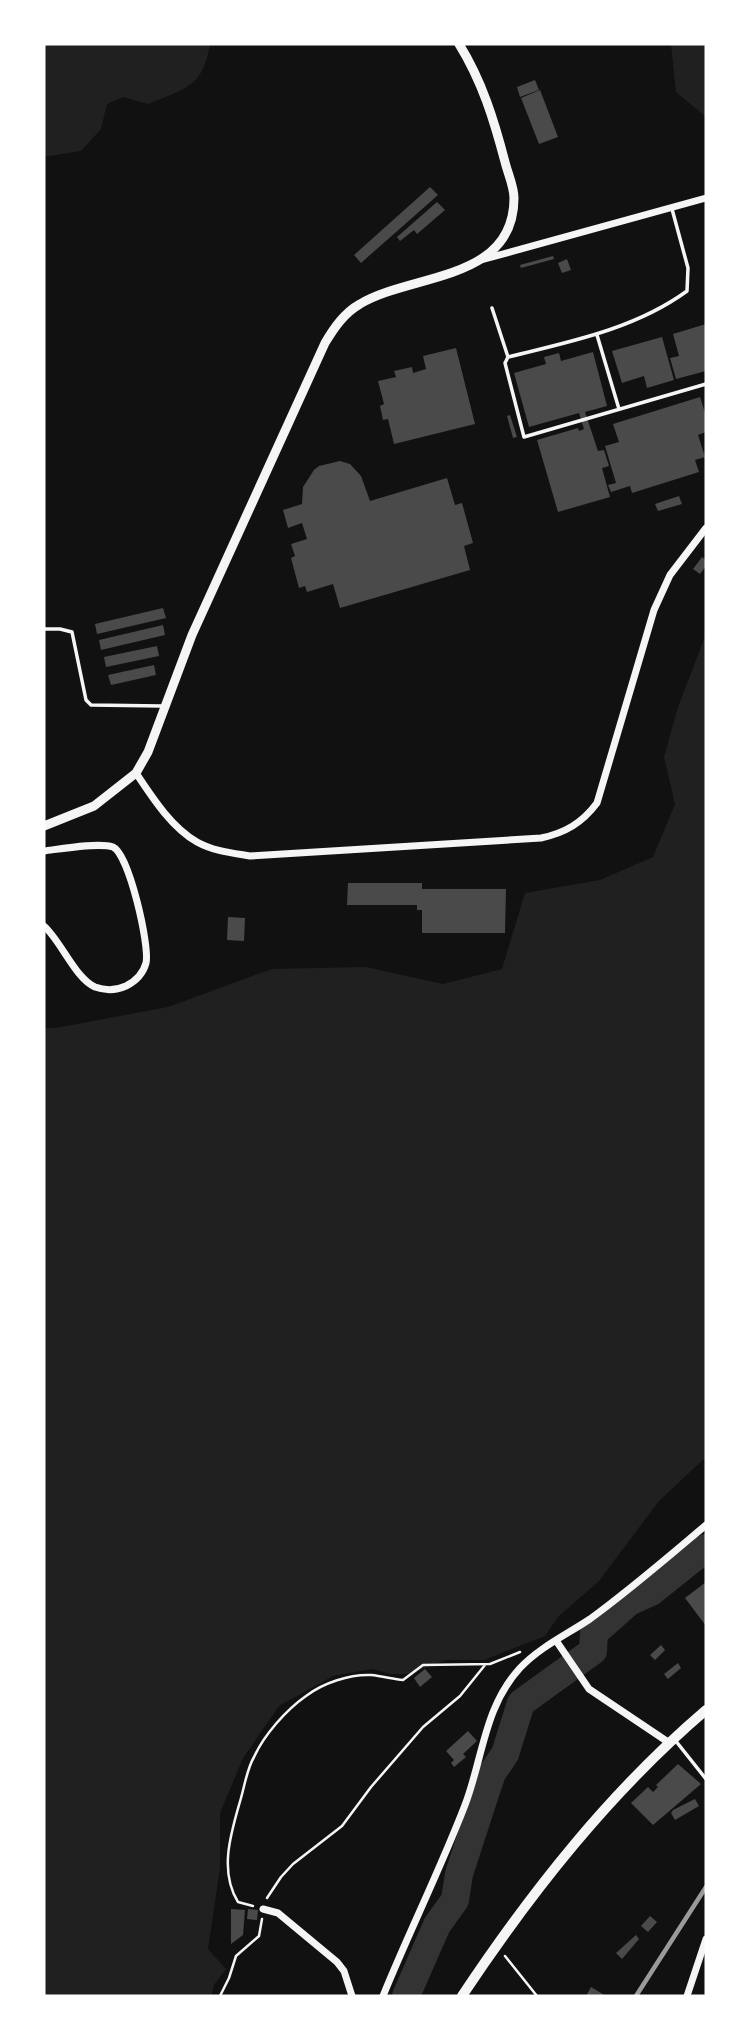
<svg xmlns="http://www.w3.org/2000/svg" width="750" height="2040" font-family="Arial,sans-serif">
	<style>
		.green { fill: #202020 }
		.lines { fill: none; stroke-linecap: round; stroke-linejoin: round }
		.river { stroke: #333; stroke-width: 28 }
		.building { fill: #4a4a4a }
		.path { stroke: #f5f5f5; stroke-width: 2.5 }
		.service { stroke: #f5f5f5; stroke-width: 3.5 }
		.minor { stroke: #f5f5f5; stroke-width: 7 }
		.tertiary { stroke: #f5f5f5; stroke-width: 9 }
		.trunk { stroke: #f5f5f5; stroke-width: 10 }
		.rail { stroke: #9a9a9a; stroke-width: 4.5 }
	</style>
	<rect width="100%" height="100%" fill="#111"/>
	<!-- green -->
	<path class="green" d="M44,44H210C203,87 185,89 148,104L123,97L107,104L101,129L81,151L44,157Z
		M671,44H706V117L676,92Z
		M706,634V1457L659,1501L599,1581L558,1617L545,1636L484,1660H446L408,1674H391L372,1669L333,1676L279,1706L243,1758L220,1813V1868L208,1949L226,1969L214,1985L211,1996H44V1028H56L168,1007L272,969L366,967L443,984L502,969L525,893L600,880L653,857L675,804L664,757L678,707Z"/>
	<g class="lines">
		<!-- river -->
		<path class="river" d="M406,1996L437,1925L455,1900L459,1874L486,1791L492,1773L505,1754L521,1703L593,1651L594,1633L629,1602L651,1592L706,1548"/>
	</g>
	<!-- building -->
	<path class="building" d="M535,80L539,90L520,97L517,87Z
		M540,90L558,137L539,144L521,98Z
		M430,187L438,195L361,263L354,255Z
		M437,202L445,210L417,234L414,230L400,241L397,237Z
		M553,256L554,259L521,268L520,265Z
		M567,259L571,270L562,273L558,263Z
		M706,324V371L676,379L670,358L679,356L673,334Z
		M662,337L674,380L647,388L644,376L622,383L612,351Z
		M456,348L475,424L394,444L388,419L383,420L380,406L384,404L378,381L396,377L394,371L412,367L413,373L426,369L423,356Z
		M593,352L607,406L585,412L598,451L604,450L609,466L602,468L610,497L558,512L537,440L578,428L579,431L584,429L579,413L529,427L514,373L546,364L544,357L559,353L561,361Z
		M700,397L706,416V432L698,435L705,457L695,460L699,472L632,493L630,486L611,492L608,485L616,483L605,446L619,442L613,424Z
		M510,415L517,437L513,438L507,416Z
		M340,461L350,464L361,476L370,501L447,478L455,505L462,503L473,543L464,546L470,570L340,608L333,584L307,592L305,586L299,588L291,558L295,556L291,544L307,539L302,523L288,528L283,510L302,504L303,487L314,470L319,466Z
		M679,496L682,504L658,511L655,504Z
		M702,557L706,560V566L700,574L693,569Z
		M163,608L166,618L97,634L95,624Z
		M163,625L165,635L101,650L99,640Z
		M157,646L159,656L106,667L104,657Z
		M154,665L156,675L111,685L108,675Z
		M348,883H422V889H506L505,933H422V910H417V905H347Z
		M228,917L245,918L244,941L227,940Z
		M706,1582V1626L685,1598Z
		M661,1645L665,1650L655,1660L650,1655Z
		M678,1663L681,1668L668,1679L664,1674Z
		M425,1669L432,1677L420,1687L414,1678Z
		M468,1731L477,1741L463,1754L466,1757L454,1767L451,1763L454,1760L446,1751Z
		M678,1764L701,1784L653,1825L631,1803L648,1787L653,1792L658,1787L656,1785Z
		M695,1799L699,1806L675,1820L671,1813L673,1810Z
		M231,1909L245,1910L243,1935L231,1944Z
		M248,1909L258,1910L257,1920L247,1919Z
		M650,1916L657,1922L648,1932L641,1926Z
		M636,1935L639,1939L622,1959L616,1953Z
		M591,1987L606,1996H586Z"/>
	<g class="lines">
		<!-- path -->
		<path class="path" d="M267,1898L281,1877L293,1864L342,1826L371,1787L423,1727L460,1696L485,1665
			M253,1906L238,1902C218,1870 232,1830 241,1798C245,1784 247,1769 254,1757C264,1735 286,1710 306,1696C323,1683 350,1674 371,1675C382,1676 393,1679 403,1680L423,1665L490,1664L520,1652
			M505,1956L537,1996
			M220,1996L229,1978L236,1956L259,1936L262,1919"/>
		<!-- service -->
		<path class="service" d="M672,209L688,268L687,291C635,329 569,342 508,357L505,363L524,437L706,384
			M492,308L508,357
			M597,335L619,409
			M44,629H60L72,632L86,700L91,705L162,706
			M675,1740L706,1779"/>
		<!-- minor -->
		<path class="minor" d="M481,260L706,198
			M136,773C152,797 171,827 197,842C213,851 232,853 250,856L541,838C565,833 582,823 597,803L654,610L670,575L706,528
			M44,851C60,849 99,842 113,847C129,854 150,946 146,963C143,974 136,981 126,986C115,991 106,991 95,987C75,978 61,941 44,926
			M557,1642L589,1689L668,1742
			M263,1909L278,1913L337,1962L344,1971L352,1996
			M383,1996C409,1932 440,1870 465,1805C483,1758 484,1707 520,1668C540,1647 566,1635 590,1619C630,1590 668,1557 706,1525
			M687,1996L706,1939"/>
		<!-- tertiary -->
		<path class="tertiary" d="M44,826L94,806L136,773L148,752L192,635L325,343C334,328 344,313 360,304C412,273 514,282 514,198C514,187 508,174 505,162C494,120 482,81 459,44"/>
		<!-- trunk -->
		<path class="trunk" d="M462,1996C532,1891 610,1792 706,1710"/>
		<!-- rail -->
		<path class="rail" d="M636,1996L706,1887"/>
	</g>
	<!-- border -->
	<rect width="750" height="2040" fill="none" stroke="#ffffff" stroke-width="91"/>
</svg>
